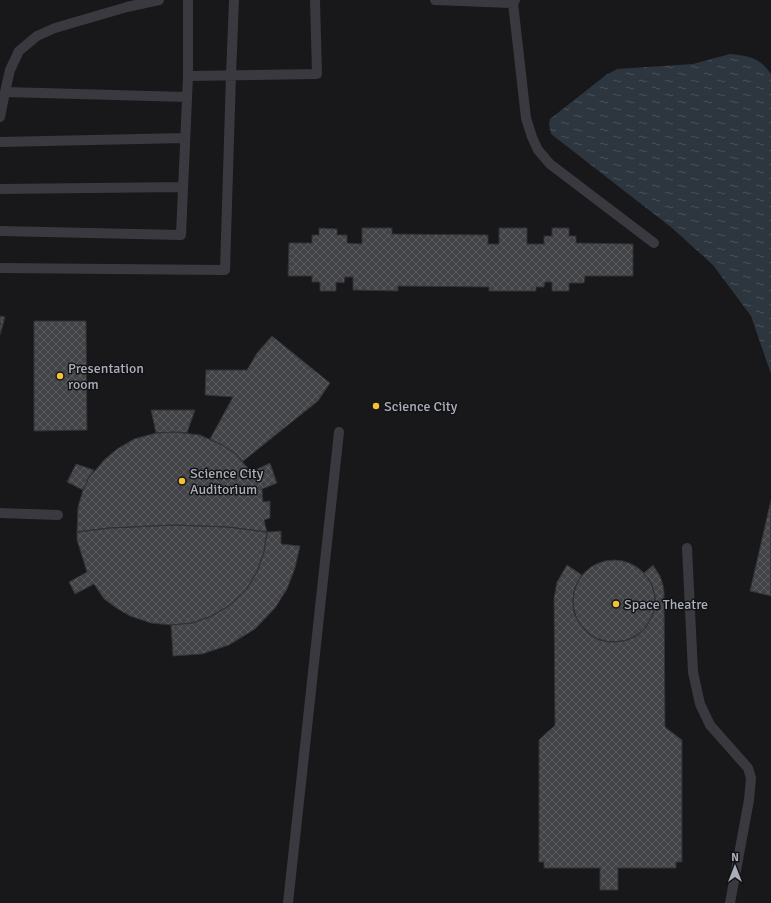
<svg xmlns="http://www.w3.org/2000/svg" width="771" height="903" font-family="Signika,sans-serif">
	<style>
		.water { fill: url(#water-ripples) }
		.building { fill: url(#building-cross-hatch); stroke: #323236 }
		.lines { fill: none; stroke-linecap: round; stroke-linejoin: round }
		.service { stroke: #39393f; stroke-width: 10 }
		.poi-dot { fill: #f4c036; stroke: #131315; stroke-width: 1.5 }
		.labels { text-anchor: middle; stroke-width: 3; stroke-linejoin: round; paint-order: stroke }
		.poi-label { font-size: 14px; fill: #aaaeba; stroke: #131315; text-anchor: start }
	</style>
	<defs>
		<pattern id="water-ripples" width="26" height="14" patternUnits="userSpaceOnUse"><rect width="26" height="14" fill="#2d363e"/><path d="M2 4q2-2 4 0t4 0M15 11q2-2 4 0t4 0" fill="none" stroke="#495158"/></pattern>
		<pattern id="building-cross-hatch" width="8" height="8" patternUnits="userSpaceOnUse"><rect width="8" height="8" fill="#424347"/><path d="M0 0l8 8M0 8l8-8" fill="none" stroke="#5b5c5f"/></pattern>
	</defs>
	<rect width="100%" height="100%" fill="#18181a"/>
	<!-- water -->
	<path class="water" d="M730,54C749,56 759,57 771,74V374L751,316L713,265L672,228L551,134L549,125L550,119L606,75L617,69L693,64Z"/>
	<!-- building -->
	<path class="building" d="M319,228L337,229V235H347V243L362,244V228H392V234L488,235V244H499V228H527V244H544V236H552V228H569V236H576V243L633,244V276H585L584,283H569V291H552V282H545L544,287H536V291H489V287L398,286V291L353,290V277H345L344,283L336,282V291H320V282H312V276H288L289,243H312V235H319Z
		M0,316L5,317L0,335Z
		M34,321H86L87,430L34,431Z
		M272,336L330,383L318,401L242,462L236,454L222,445L210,439L233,397L205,395L206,370H247L257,353Z
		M151,410H195L187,433L175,432L156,433Z
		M175,432L200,435L222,445L236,454L251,472L270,463L277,483L262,489L263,502L270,501V518L264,520L267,532L228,527L174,525L109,528L77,532L78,507L83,490L88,479L104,460L117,449L134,439L156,433Z
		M76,464L94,470L88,479L83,490L67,482Z
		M771,500V596L750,591Z
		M174,525L228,527L267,532L264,552L257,572L246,590L230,605L212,616L192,623L171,625L151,623L130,616L118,609L104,599L94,584L75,594L69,582L87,572L77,540V532L109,528Z
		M281,531V544L300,546L295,568L287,589L275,608L255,629L229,645L202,654L173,656L171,625L192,623L212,616L230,605L246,590L257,572L264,552L267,532Z
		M573 601a41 41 0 1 1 82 0a41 41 0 1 1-82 0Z
		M567,565L582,575L575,587L573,600L574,613L580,624L589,634L599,640L611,642L623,641L635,637L644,629L651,619L655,608V595L651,583L644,573L653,565L660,576L663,585L664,592L665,727L682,740V862H676V868H618V890H600V868H544V862H539V740L555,725L554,598L557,582Z"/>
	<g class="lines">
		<!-- service -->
		<path class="service" d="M435,0L513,3
			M515,0L513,3L526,118L532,137L538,150L550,164L654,243
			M188,76L317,74L315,0
			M5,92L187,97
			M0,117L5,92L10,70L19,51L37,36L55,28L127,7L159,0
			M0,142L185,138
			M0,189L183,187
			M0,231L181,235L188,76V0
			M0,268L225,270L231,75L234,0
			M0,513L58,515
			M687,548L693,672L700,704L710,725L748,768L751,778L749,800L730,903
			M288,903L339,432"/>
	</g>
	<!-- markers -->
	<g class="poi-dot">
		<circle cx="60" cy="376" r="4"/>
		<circle cx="376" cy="406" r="4"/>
		<circle cx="182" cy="481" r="4"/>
		<circle cx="616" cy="604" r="4"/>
	</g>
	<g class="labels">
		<!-- poi labels -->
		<g class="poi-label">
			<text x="68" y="373">Presentation<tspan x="68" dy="16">room</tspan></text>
			<text x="384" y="411">Science City</text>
			<text x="190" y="478">Science City<tspan x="190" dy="16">Auditorium</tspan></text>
			<text x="624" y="609">Space Theatre</text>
		</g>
	</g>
	<!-- north arrow -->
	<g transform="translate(735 867)" stroke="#131315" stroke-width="3" paint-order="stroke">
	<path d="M0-3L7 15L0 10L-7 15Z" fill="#aaaeba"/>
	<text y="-6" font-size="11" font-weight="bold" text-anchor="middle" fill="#aaaeba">N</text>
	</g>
</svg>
